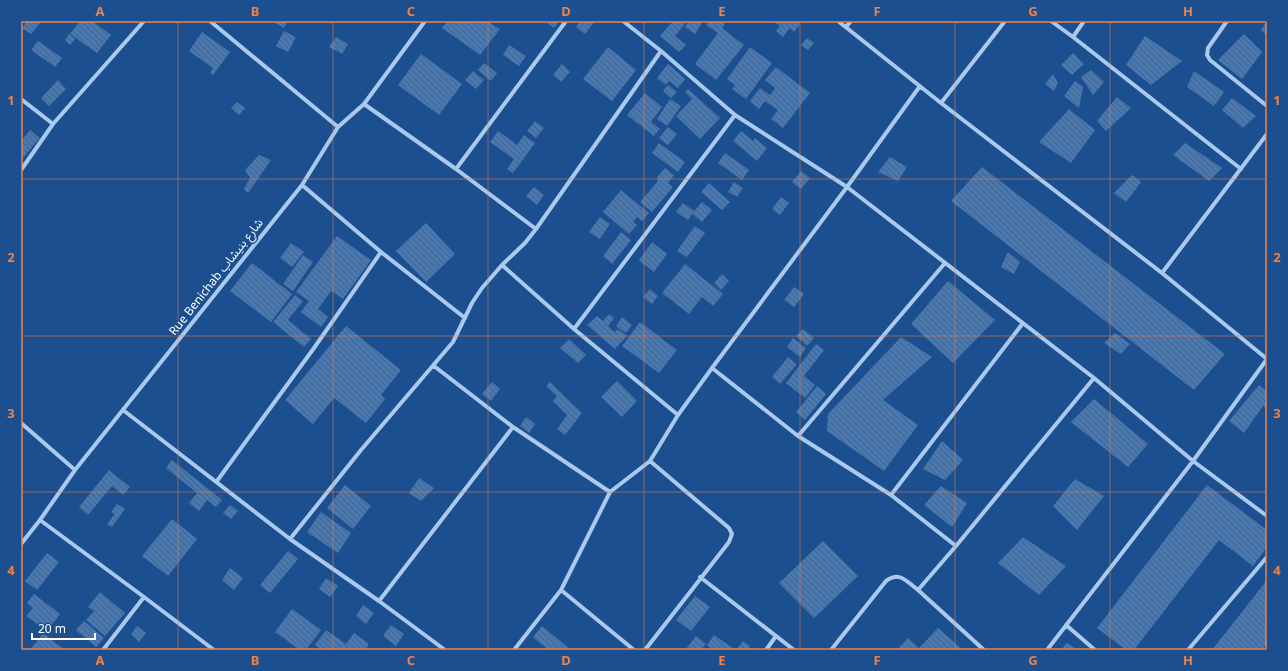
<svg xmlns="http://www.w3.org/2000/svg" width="1288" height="671" font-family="'Noto Sans','Noto Sans Arabic',sans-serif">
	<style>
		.building { fill: url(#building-back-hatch) }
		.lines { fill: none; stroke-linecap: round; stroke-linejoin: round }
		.minor { stroke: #a9c9ee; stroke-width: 4 }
		.grid { fill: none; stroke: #ee8249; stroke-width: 1; stroke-opacity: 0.55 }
		.labels { text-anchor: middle; stroke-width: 3; stroke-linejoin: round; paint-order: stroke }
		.street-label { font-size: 12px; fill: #fff; stroke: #1b4f8f }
		.neatline { fill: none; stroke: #ee8249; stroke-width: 1.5 }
		.grid-label { font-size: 13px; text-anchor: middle; font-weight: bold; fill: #ee8249 }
	</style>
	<defs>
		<pattern id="building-back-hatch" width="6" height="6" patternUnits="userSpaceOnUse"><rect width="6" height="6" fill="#4478b7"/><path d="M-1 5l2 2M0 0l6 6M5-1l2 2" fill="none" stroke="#486282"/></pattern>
	</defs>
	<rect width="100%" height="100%" fill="#1b4f8f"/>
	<!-- building -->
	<path class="building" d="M27,21H37L40,23L31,34L22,28Z
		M80,21H92L111,35L97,53L70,34Z
		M272,21H285L287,22L284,28Z
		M448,21H487L500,29L480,55L442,28Z
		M545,21H559L554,28Z
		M580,21H595L585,34L576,27Z
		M673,21H687L675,36L686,45L679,52L660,36Z
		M689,21H703L695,34L685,27Z
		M708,21H721L725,24L722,28L744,45L716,80L695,64L718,33L706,25Z
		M773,21H797L800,24L794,32L790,28L783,37L776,31L780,26Z
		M1267,21V35L1261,30Z
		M284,31L296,37L288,52L276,46Z
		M202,32L230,52L213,75L210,73L213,68L189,51Z
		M69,34L75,39L70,45L65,40Z
		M1244,34L1262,52L1242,79L1218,60Z
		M1145,36L1182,61L1151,85L1126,65Z
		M336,37L348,44L342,54L329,47Z
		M807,38L814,43L808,50L801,45Z
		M38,41L62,58L55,67L31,50Z
		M509,45L526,56L519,66L503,55Z
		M608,47L636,70L612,101L583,79Z
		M750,47L772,63L746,99L732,89L735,85L727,79Z
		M1073,53L1084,64L1072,75L1061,65Z
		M421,54L462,84L439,115L398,85Z
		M484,63L497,73L491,81L478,70Z
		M562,64L570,72L561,82L553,75Z
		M668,64L685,79L678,88L669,81L666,85L657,78Z
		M776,67L810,93L783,128L771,119L778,110L765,101L759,109L750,101L760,88L770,95L775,88L765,80Z
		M1091,70L1104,82L1093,95L1081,77Z
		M473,71L484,80L476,89L465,80Z
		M1194,71L1224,92L1214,106L1187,87Z
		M1053,74L1058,83L1054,91L1045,84Z
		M58,80L66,89L49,106L41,98Z
		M1075,81L1083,87L1079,108L1064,96Z
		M668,85L677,92L671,98L663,91Z
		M688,89L720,118L700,139L676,116L692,99L685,92Z
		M645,93L662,107L651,122L660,129L654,136L627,115Z
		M1117,97L1131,108L1106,131L1097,121Z
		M1232,98L1256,116L1243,128L1222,110Z
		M670,99L681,106L667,126L657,119Z
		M237,102L245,108L239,115L231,108Z
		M1069,109L1095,130L1071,163L1039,142Z
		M535,121L544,128L536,138L527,131Z
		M668,127L677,134L668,145L659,138Z
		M30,130L40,138L21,160V141Z
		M498,131L517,145L524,135L535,143L513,173L507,169L514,159L490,142Z
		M741,131L753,141L755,138L767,148L757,161L733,141Z
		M659,143L685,162L678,172L652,153Z
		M1185,143L1222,168L1209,181L1173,155Z
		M725,153L749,170L742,180L718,163Z
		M259,155L271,160L248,193L244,189L250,178L245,170Z
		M890,157L907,167L898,181L878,172Z
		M982,167L1225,354L1194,390L951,201Z
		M665,168L674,175L668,183L673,187L652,212L640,202L658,181L657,177Z
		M801,171L810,178L801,189L792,182Z
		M1132,175L1141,182L1126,202L1114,193Z
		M734,182L743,188L737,197L728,192Z
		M709,183L730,202L722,210L701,192Z
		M534,187L544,195L537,205L526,196Z
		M621,190L649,213L642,221L637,217L633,222L637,225L629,234L603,212Z
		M781,197L789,203L780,215L772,209Z
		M702,202L712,210L702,222L692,214L688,220L676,212L683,203L694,211Z
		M600,217L610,224L600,239L589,232Z
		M426,223L455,254L426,282L396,251Z
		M695,226L705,233L687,257L677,251Z
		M621,232L631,240L612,264L603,256Z
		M337,236L371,260L343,299L331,291L318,309L328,317L321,327L301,312L309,301L296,292Z
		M652,242L667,254L654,272L639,260Z
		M291,243L304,252L292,267L280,258Z
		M1008,252L1020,262L1014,274L1001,267Z
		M303,255L313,262L293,291L283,284Z
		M252,263L292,294L271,322L230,291Z
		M685,264L723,294L713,306L702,297L689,314L662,293Z
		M722,274L729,281L721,290L714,283Z
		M948,281L995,320L953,363L911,324Z
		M794,287L804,294L794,307L784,300Z
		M650,289L658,296L652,304L643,297Z
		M295,295L303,301L288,320L311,339L304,347L273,322Z
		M609,314L614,318L608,326L615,332L618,329L627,336L615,349L587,325L597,316L603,321Z
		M622,317L632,325L626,333L616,326Z
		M640,322L677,350L659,373L622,346Z
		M346,326L401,370L381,395L385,399L366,423L334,398L313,424L285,400Z
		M803,329L814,338L807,346L796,336Z
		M1115,333L1130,344L1121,354L1104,343Z
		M901,337L932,357L883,400L918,425L884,471L827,431L828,414Z
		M793,338L806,348L800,357L787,347Z
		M569,339L586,355L578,363L560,348Z
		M816,344L824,350L804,376L815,385L805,398L786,383Z
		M788,357L797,364L780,384L772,377Z
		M617,381L637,401L622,417L601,397Z
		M492,382L500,389L491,401L482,394Z
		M550,382L582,413L565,435L557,429L567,415L553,401L557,396L546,386Z
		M1259,385L1267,391V410L1263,406L1244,433L1229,421Z
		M817,386L826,394L805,420L796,412Z
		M1094,399L1148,444L1128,467L1071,422Z
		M526,417L535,424L529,433L520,426Z
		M942,441L963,460L945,480L923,469Z
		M172,460L222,500L216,507L207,500L199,511L189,503L197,493L166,468Z
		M109,470L130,487L123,495L112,486L88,515L79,507Z
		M419,478L434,488L421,501L409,493Z
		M1075,479L1104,496L1077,530L1053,506Z
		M345,485L371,506L353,529L327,508Z
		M1207,485L1267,530V547L1253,566L1219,540L1134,650H1126L1097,628Z
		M941,486L967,503L952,527L924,505Z
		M117,504L125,509L112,527L107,524L115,514L111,512Z
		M230,505L238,511L231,519L223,513Z
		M321,512L351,533L338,553L307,532Z
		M172,519L197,539L168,576L142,556Z
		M1023,537L1066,566L1039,595L998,563Z
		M823,541L858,576L814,618L779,583Z
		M288,551L298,559L270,593L260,585Z
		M47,553L59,562L37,590L25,581Z
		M230,568L243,578L234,590L222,580Z
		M326,578L338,586L330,597L319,589Z
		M1267,580V644L1262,650H1212Z
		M100,592L125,613L105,636L86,620L94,611L88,607Z
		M34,594L60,614L47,631L26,616L33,608L27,603Z
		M695,596L710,607L691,631L676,620Z
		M363,605L374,613L366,624L356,616Z
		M292,609L321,630L306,650H300L275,632Z
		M84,621L104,638L96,647L76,630Z
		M391,625L404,634L396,646L383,636Z
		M137,626L146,633L139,642L131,634Z
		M542,626L571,650H548L533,637Z
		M938,628L963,650H897L908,638L919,648Z
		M326,630L346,644L354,633L369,644L365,650H322L315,645Z
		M43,633L65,650H30Z
		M714,635L736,650H713L707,645Z
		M696,636L706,644L701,650H685Z
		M743,641L750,646L748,650H736Z
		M1066,643L1079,650H1062Z"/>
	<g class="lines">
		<!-- minor -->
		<path class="minor" d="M210,21L338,127
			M623,21L661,51L735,115L847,187L1094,378L1193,461L1267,516
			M838,21L941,103L1162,273L1267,359
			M1051,21L1073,37
			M1084,21L1073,37L1241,169
			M1227,21L1208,48L1207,55L1210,60L1267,106
			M846,27L851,21
			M21,99L53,124L144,21
			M941,103L1005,21
			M364,104L456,169L536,229
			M456,169L566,21
			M21,170L53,124
			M302,185L381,252L465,318
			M502,265L574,329L678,415
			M1162,273L1267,134
			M574,329L735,115
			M434,366L513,427L610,492
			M712,368L798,436L891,495L956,546
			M123,410L290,539L379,601L445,650
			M21,423L75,470
			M798,436L945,263
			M217,481L314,348L381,252
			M891,495L1023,323
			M40,520L144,597L214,650
			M290,539L361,450L453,342L472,303L482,288L502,265L525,243L536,229L661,51
			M21,544L40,520L75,470L302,185L338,127L364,104L425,21
			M700,577L794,650
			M561,590L634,650
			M379,601L513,427
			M1066,625L1095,650
			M103,650L144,597
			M514,650L561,590L610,492L650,461L678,415L712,368L847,187L920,86
			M645,650L729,542L732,534L729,528L650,461
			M766,650L776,636
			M831,650L886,581C900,571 906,581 918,590
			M984,650L918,590L956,546L1094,378
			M1047,650L1193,461L1267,359
			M1188,650L1267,557"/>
	</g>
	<!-- grid -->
	<path class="grid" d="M178,21V650M333,21V650M488,21V650M644,21V650M800,21V650M955,21V650M1110,21V650M21,179H1267M21,336H1267M21,492H1267"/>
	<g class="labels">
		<!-- street labels -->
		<g class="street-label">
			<text transform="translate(216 277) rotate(-52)" y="4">Rue Benichab شارع بنيشاب</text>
		</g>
	</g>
	<!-- border -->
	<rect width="1288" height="671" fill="none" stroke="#1b4f8f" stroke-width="44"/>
	<!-- scale -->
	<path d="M32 633v6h63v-6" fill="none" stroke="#ffffff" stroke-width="2"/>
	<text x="38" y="633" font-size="12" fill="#ffffff" stroke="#1b4f8f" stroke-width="3" paint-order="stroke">20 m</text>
	<rect x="22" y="22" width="1244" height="627" class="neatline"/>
	<g class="grid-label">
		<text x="100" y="16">A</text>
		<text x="255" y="16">B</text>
		<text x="411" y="16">C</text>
		<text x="566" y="16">D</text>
		<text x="722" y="16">E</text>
		<text x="877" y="16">F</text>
		<text x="1033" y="16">G</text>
		<text x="1188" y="16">H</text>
		<text x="11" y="105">1</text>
		<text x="1277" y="105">1</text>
		<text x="11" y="262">2</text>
		<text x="1277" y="262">2</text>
		<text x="11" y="418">3</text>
		<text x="1277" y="418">3</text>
		<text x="11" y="575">4</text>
		<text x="1277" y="575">4</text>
		<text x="100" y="665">A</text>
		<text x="255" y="665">B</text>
		<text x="411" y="665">C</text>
		<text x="566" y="665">D</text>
		<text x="722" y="665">E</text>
		<text x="877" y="665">F</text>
		<text x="1033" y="665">G</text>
		<text x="1188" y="665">H</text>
	</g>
</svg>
